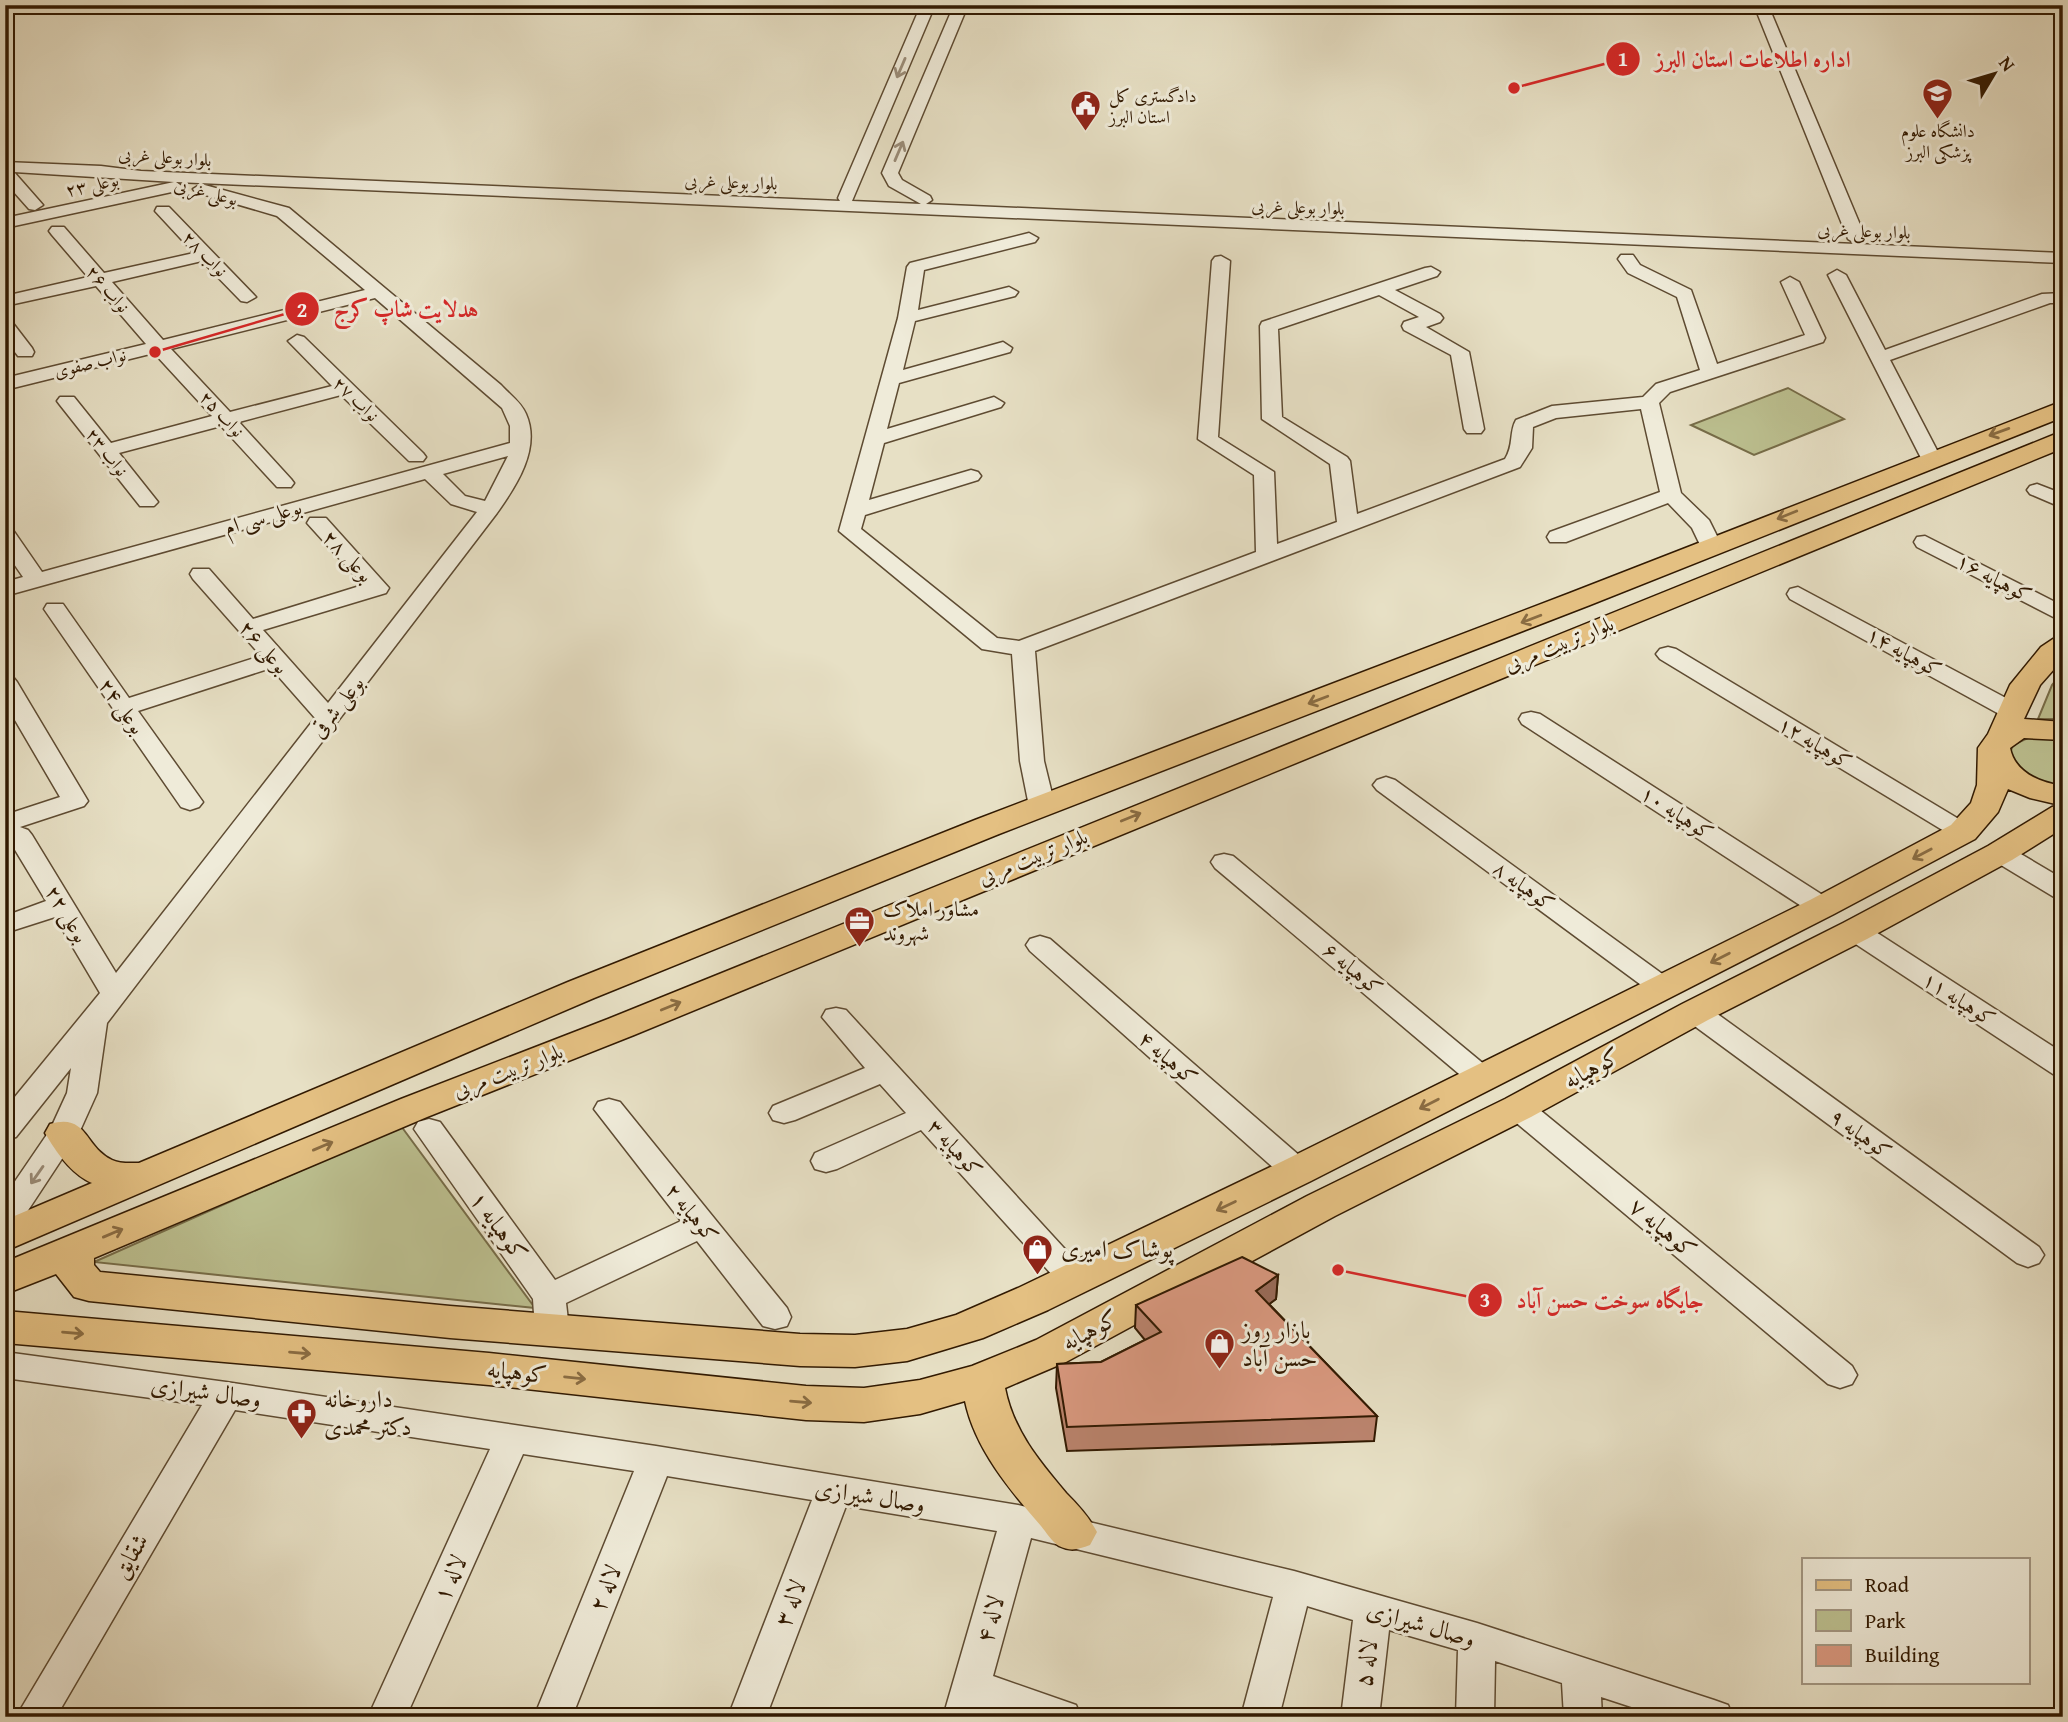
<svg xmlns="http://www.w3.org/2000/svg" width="2068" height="1722" font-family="'Gentium Book Plus',Amiri,serif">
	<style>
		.green { fill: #bcc090; stroke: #766c48; stroke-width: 2 }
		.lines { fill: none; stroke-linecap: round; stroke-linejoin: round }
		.minor-casing { stroke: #5e4b32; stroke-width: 3 }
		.major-casing { stroke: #311901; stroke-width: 3 }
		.minor { fill: #efebd9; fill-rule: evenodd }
		.major { fill: #e4c082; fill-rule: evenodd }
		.wall { fill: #bb846e; stroke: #311901; stroke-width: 2 }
		.shaded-wall { fill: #996b5a; stroke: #311901; stroke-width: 2 }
		.building { fill: #da9980; stroke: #311901; stroke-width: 2 }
		.oneway { stroke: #9a8c78 }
		.oneway2 { stroke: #8a6c42 }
		.labels { text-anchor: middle; stroke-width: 6; stroke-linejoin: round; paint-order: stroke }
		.far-poi-label { font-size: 18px; fill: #311901; stroke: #efebd9; text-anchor: start }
		.far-street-label { font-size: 18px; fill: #311901; stroke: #efebd9 }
		.street-label { font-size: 21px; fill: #311901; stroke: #efebd9 }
		.poi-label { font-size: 21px; fill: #311901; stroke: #efebd9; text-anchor: start }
		.near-street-label { font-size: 24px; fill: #311901; stroke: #efebd9 }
		.near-poi-label { font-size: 24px; fill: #311901; stroke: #efebd9; text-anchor: start }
		.leader { fill: none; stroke: #d62828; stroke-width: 2.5 }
		.callout-dot { fill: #d62828; stroke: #efebd9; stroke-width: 2.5 }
		.mark-label { font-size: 21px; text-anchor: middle; font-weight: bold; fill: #fff }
		.callout-label { font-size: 23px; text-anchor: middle; font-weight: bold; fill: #d62828; stroke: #efebd9; stroke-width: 6; stroke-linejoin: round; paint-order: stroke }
	</style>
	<rect width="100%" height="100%" fill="#e7e0c5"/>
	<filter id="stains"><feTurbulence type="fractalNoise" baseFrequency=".00286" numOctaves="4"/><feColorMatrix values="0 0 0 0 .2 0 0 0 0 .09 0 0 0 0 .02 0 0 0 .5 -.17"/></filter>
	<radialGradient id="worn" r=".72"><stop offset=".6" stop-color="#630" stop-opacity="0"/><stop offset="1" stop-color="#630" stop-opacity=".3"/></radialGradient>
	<!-- green -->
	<path class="green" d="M1788,388L1844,419L1754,455L1691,425Z
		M2063,672V719H2038L2052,685Z
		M2032,736L2063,738V788C2038,782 2023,775 2010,753L2013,745Z
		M401,1126L535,1308L94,1262Z"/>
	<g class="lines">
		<defs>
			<path id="minor" d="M921,5H935L852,201L921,204L889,186L882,173L954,5H968L898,173L902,180L930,196L932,200L926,204L1856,244L1848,239L1754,5H1768L1866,239L1857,244L2063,253V263L176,182L183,187L181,190L5,228V218L174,182L14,172L43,205L35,210L29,209L5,182V162L101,166L141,171L840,201L838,198Z
				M201,184L289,208L501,385C509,394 521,402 526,414C541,448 517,485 497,513L107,1023L97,1093L79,1133L25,1215L16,1223L5,1226V1196L50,1130L67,1093L71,1068L16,1137L5,1140V1109L100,993L55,917L5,933V916L46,901L6,835L9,831L5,832V815L60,797L5,703V675L13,677L17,682L88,801L84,806L20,827L28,830L32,835L116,973L315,718L271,668L138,711L203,802L199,807L190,810L181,807L44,609L47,604H63L129,698L261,656L193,579L190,574L193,569H209L253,619L363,585L307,523L310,518H326L389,588L386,593L263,630L328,703L477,512L451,504L425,479L5,596V582L23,577L5,551V529L13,530L42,572L510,443V426L502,408L375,298L171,349L230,412L332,386L288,341L297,335L304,337L423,453L426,457L423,461H409L341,395L239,422L291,479L294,483L291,487H277L221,426L119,453L158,502L154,506H140L60,405L57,401L60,397H74L111,443L212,416L154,353L5,390V378L146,344L96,286L5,306V296L88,277L52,235L49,231L52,227H64L104,273L194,253L155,211L157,207H169L256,297L247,302L241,301L202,261L112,282L163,340L365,290L277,216L195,192L193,189ZM508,456L485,501L465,496L443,474Z
				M1029,233L1038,238L1035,242L924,270L918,310L1009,287L1018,292L1015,296L915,321L903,370L1003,342L1012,348L1010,352L899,383L887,429L994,397L1004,403L1001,407L884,443L869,500L971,470L978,472L981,476L978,480L865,515L861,529L997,638L1019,641L1256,552L1254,475L1198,439L1212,261L1215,257L1221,256L1230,261L1218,437L1274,472L1277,544L1337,522L1330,464L1262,419L1260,326L1262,322L1425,268L1431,267L1440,272L1437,276L1395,290L1440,314L1443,318L1440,322L1426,327L1469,352L1484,429L1481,433H1467L1464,429L1451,355L1404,330L1402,326L1404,322L1419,317L1379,295L1278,329L1282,417L1347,457L1350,461L1357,514L1505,459C1514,445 1509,432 1516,420L1552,406L1643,397L1656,384L1700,370L1677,297L1628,273L1618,259L1621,255H1633L1640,265L1691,290L1717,364L1805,335L1781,282L1790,277L1799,282L1825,338L1823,342L1670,392L1659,403L1681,493L1709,520L1722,546L1719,551H1703L1692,528L1668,503L1566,542H1550L1547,537L1550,532L1660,492L1641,409L1556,418L1533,427L1532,448L1520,467L1035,651L1044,761L1055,806L1051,811L1042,814L1033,811L1029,806L1020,761L1012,654L982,649L839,531L898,318L907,267L910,263Z
				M1837,270L1846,275L1885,350L2042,294L2063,293V303H2050L1890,360L1941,458L1938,462H1924L1921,458L1828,275Z
				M5,321L12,322L32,348L34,352L32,356H18L5,339Z
				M2037,484L2063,494V508L2030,494L2027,490L2030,486Z
				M1925,536L2063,606V622L1917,547L1914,542L1917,537Z
				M1798,587L2019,705L2022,710L2019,715L2010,717L2001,715L1790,599L1787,594L1790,589Z
				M1668,647L1676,649L1972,827L1976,832L1972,837L1963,840L1954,837L1660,659L1656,654L1660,649Z
				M1531,712L1540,714L1832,901L1835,907L1832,913L1822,915L1812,913L1522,724L1519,719L1522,714Z
				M1386,777L1395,780L1672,981L1676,987L1672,993L1662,996L1652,993L1377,790L1373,785L1377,780Z
				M2000,845L2009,847L2063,879V899L2054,897L1991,859L1987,853L1991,847Z
				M1224,854L1233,856L1491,1070L1496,1077L1491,1084L1481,1087L1471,1084L1215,868L1211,862L1215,856Z
				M1855,922L1865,925L2063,1053V1077L2053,1074L1845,937L1841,931L1845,925Z
				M1040,936L1050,939L1308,1163L1312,1171L1308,1179L1297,1182L1286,1179L1030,951L1026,945L1030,939Z
				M1695,1003L1705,1005L2039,1247L2044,1255L2039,1263L2028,1267L2017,1263L1685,1019L1681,1012L1685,1005Z
				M836,1008L846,1010L1085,1271L1090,1279L1085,1287L1074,1291L1063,1287L921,1130L837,1169L826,1172L815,1169L811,1161L815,1153L906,1113L880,1084L795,1120L784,1123L773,1120L769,1113L773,1106L865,1068L822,1017L826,1010Z
				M1518,1098L1529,1101L1852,1366L1857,1375L1852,1384L1840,1388L1828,1384L1507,1115L1503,1108L1507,1101Z
				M609,1099L620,1102L787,1308L791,1317L787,1326L775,1329L763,1326L697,1241L566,1303L569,1329L564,1338L552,1342L540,1338L535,1329L533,1299L414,1129L418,1122L429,1119L440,1122L555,1280L681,1221L594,1109L598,1102Z
				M5,1352L226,1382L656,1446L1018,1505L1294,1571L1477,1623L1714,1700L1728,1705L1733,1717H1662L1601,1697L1602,1717H1564L1562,1683L1495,1661L1494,1717H1456L1458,1650L1389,1630L1379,1717H1341L1353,1620L1307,1606L1279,1717H1241L1273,1597L1031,1538L993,1676L1076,1705L1081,1717H1012L984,1707L981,1717H943L997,1531L846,1506L766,1717H728L812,1500L667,1476L572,1717H534L634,1471L523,1454L406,1717H368L490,1449L235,1410L56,1717H16L202,1405L5,1378Z"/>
			<path id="major" d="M2063,401V417L1590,605L999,834L594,998L5,1251V1220L92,1183C71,1174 56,1152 45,1133L50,1124C88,1113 84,1147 112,1160C120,1164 130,1163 139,1163L568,982L975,820L1570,593Z
				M2063,431V448L634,1035L427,1117L94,1258V1265L100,1272L450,1306L800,1334L855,1335L907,1329L956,1315L1018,1288L1283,1161L1810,900L1951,825L1971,803L1977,785L1978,748L1988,734L2010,685L2041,647L2053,639L2063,636V659L2040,685L2024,719L2063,722V740L2024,738L2010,748C2015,773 2039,782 2063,786V828L2012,860L1867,939L1708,1020L1531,1117L1335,1216L1066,1362L1005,1388C1013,1430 1039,1461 1066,1493C1078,1505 1089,1517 1097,1532L1090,1545C1079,1549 1071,1552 1059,1546C1052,1542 1046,1532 1041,1526C1010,1490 975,1449 965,1401L920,1414L864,1422L806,1420L489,1385L5,1343V1311L489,1353L806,1386L864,1388L920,1380L972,1366L1036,1340L1307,1196L1505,1099L1682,1004L1843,923L1988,846L2052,807L2060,805L2030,798L2008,789L1998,812L1975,839L1834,914L1311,1181L1048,1310L983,1338L907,1361L855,1367L800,1366L450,1338L89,1301L74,1297L56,1274L5,1294V1262L401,1099L608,1019Z"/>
		</defs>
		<!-- minor casing -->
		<use href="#minor" class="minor-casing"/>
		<!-- major casing -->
		<use href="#major" class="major-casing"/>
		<!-- minor -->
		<use href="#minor" class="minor"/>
		<!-- major -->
		<use href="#major" class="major"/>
	</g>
	<!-- wall -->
	<path class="wall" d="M1278,1275L1276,1299L1269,1304L1377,1416L1374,1441L1067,1451L1056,1388L1057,1364L1101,1362L1145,1340L1135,1328L1136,1305Z"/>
	<!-- shaded-wall -->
	<path class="shaded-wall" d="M1278,1275L1276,1299L1255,1315L1256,1291Z"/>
	<!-- building -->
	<path class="building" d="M1242,1257L1278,1275L1256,1291L1377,1416L1067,1427L1057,1364L1101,1362L1161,1332L1136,1305Z"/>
	<!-- one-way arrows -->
	<defs><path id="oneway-shaft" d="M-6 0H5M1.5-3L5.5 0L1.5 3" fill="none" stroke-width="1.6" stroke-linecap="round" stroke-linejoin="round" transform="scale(1.75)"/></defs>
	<g class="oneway">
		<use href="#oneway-shaft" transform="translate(901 68) rotate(113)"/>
		<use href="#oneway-shaft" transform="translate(899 151) rotate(-67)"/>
		<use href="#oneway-shaft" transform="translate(37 1175) rotate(125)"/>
	</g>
	<g class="oneway2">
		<use href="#oneway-shaft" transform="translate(1999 432) rotate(160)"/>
		<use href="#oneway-shaft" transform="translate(1787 515) rotate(158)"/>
		<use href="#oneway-shaft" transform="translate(1531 619) rotate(159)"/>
		<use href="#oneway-shaft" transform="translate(1318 700) rotate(159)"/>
		<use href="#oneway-shaft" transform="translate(1131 817) rotate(-22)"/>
		<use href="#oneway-shaft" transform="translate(1922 854) rotate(152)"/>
		<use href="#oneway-shaft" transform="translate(1720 958) rotate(153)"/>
		<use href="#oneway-shaft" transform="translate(671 1006) rotate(-22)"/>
		<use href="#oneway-shaft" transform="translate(1429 1104) rotate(153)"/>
		<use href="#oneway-shaft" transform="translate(323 1146) rotate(-23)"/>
		<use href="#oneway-shaft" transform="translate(1226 1206) rotate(154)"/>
		<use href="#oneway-shaft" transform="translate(113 1233) rotate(-23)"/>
		<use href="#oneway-shaft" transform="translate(73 1333) rotate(5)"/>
		<use href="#oneway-shaft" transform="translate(300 1353) rotate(5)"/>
		<use href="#oneway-shaft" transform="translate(575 1378) rotate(6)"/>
		<use href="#oneway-shaft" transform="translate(801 1402) rotate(5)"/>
	</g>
	<!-- icons -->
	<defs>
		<symbol id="university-pin" viewBox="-11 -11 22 30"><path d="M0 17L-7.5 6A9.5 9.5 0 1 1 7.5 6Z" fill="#8f2418" stroke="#efebd9"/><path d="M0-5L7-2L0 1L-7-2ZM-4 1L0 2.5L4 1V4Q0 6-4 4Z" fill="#fff"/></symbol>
		<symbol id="civic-pin" viewBox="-11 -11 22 30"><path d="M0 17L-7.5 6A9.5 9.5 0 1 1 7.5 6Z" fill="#8f2418" stroke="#efebd9"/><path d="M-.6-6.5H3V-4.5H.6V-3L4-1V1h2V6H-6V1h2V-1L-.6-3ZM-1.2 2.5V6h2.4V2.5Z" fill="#fff"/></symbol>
		<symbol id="office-pin" viewBox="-11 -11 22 30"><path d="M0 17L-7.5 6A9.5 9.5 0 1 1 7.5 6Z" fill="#8f2418" stroke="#efebd9"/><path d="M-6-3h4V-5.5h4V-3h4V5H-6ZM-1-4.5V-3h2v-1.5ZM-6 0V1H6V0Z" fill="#fff"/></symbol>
		<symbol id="shop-pin" viewBox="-11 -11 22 30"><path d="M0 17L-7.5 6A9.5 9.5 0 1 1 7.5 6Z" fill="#8f2418" stroke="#efebd9"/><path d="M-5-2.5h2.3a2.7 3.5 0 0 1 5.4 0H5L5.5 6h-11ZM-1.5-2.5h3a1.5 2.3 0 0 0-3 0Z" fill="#fff"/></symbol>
		<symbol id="pharmacy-pin" viewBox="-11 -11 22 30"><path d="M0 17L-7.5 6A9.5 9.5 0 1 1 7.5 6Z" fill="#8f2418" stroke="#efebd9"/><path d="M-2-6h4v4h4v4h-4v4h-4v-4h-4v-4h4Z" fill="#fff"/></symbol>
	</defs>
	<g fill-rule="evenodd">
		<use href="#university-pin" x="1920" y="76" width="35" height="47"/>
		<use href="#civic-pin" x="1068" y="88" width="35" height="47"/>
		<use href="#office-pin" x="842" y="904" width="35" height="47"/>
		<use href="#shop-pin" x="1020" y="1232" width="35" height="47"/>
		<use href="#shop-pin" x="1202" y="1326" width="35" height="47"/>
		<use href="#pharmacy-pin" x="284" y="1396" width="35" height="47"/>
	</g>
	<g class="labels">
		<!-- far-poi labels -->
		<g class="far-poi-label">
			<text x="1109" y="102">دادگستری کل<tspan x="1109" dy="21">استان البرز</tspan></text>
			<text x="1938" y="137" text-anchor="middle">دانشگاه علوم<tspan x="1938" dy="21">پزشکی البرز</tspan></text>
		</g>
		<!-- far-street labels -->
		<g class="far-street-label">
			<text transform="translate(165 157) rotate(4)" y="6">بلوار بوعلی غربی</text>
			<text transform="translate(731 182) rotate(2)" y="6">بلوار بوعلی غربی</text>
			<text transform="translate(92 185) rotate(-12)" y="6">بوعلی ۲۳</text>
			<text transform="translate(206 192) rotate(14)" y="6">بوعلی غربی</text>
			<text transform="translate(1298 207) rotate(2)" y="6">بلوار بوعلی غربی</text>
			<text transform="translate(1864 231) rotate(2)" y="6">بلوار بوعلی غربی</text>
			<text transform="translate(205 254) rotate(46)" y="6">نواب ۲۸</text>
			<text transform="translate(108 289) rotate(49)" y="6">نواب ۲۶</text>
			<text transform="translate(90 363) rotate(-14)" y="6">نواب صفوی</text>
			<text transform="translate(356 399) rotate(44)" y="6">نواب ۲۷</text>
			<text transform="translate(222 414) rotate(47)" y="6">نواب ۲۵</text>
			<text transform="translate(107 452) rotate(52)" y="6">نواب ۲۳</text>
		</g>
		<!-- street labels -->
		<g class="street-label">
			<text transform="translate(263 517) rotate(-16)" y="7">بوعلی سی ام</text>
			<text transform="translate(348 556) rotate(47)" y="7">بوعلی ۲۸</text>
			<text transform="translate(1994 578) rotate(28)" y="7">کوهپایه ۱۶</text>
			<text transform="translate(1559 644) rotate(-22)" y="7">بلوار تربیت مربی</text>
			<text transform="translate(264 647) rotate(49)" y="7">بوعلی ۲۶</text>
			<text transform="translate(1904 652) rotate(29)" y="7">کوهپایه ۱۴</text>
			<text transform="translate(122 706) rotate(55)" y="7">بوعلی ۲۴</text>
			<text transform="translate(337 707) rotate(-52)" y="7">بوعلی شرقی</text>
			<text transform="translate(1815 743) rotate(31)" y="7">کوهپایه ۱۲</text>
			<text transform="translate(1677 813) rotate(33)" y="7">کوهپایه ۱۰</text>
			<text transform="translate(1033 857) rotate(-22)" y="7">بلوار تربیت مربی</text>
			<text transform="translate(1524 886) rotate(36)" y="7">کوهپایه ۸</text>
			<text transform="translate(67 914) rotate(59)" y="7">بوعلی ۲۲</text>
			<text transform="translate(1353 969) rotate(40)" y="7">کوهپایه ۶</text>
			<text transform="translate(1959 999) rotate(33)" y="7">کوهپایه ۱۱</text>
			<text transform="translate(1168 1058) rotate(41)" y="7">کوهپایه ۴</text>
			<text transform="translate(508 1071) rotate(-21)" y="7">بلوار تربیت مربی</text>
			<text transform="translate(1861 1134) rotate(36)" y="7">کوهپایه ۹</text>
			<text transform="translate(955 1148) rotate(48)" y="7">کوهپایه ۳</text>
			<text transform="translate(692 1213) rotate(51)" y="7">کوهپایه ۲</text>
		</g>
		<!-- poi labels -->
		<g class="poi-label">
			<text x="883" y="916">مشاور املاک<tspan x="883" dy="24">شهروند</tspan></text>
		</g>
		<!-- near-street labels -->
		<g class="near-street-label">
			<text transform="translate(1592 1068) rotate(-28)" y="8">کوهپایه</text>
			<text transform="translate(499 1226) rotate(54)" y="8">کوهپایه ۱</text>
			<text transform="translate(1663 1228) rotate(40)" y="8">کوهپایه ۷</text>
			<text transform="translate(1090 1330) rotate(-28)" y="8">کوهپایه</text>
			<text transform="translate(517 1372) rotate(6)" y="8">کوهپایه</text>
			<text transform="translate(206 1392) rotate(8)" y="8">وصال شیرازی</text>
			<text transform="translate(870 1496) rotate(9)" y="8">وصال شیرازی</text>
			<text transform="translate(130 1556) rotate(-59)" y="8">شقایق</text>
			<text transform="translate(450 1578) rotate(-66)" y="8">لاله ۱</text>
			<text transform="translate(605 1588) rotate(-68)" y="8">لاله ۲</text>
			<text transform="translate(790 1603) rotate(-69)" y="8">لاله ۳</text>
			<text transform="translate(990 1619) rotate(-75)" y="8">لاله ۴</text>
			<text transform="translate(1421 1624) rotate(16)" y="8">وصال شیرازی</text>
			<text transform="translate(1366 1663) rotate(-83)" y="8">لاله ۵</text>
		</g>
		<!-- near-poi labels -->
		<g class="near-poi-label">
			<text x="1061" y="1257">پوشاک امیری</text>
			<text x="1242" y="1338">بازار روز<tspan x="1242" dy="28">حسن آباد</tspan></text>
			<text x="324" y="1407">داروخانه<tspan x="324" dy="28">دکتر محمدی</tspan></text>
		</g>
	</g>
	<!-- callouts -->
	<path class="leader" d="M1514 88L1623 59M155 352L302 309M1338 1270L1485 1300"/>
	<g class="callout-dot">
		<circle cx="1514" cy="88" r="7"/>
		<circle cx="155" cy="352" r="7"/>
		<circle cx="1338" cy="1270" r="7"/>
		<circle cx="1623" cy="59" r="18"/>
		<circle cx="302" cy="309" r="18"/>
		<circle cx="1485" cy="1300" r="18"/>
	</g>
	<g class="mark-label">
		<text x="1623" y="66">1</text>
		<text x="302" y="317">2</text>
		<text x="1485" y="1307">3</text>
	</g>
	<g class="callout-label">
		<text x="1753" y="67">اداره اطلاعات استان البرز</text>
		<text x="406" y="317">هدلایت شاپ کرج</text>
		<text x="1610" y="1308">جایگاه سوخت حسن آباد</text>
	</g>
	<!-- margin -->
	<rect width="2068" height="1722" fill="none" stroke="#e7e0c5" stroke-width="28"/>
	<rect x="7" y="7" width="2054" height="1708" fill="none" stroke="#311901" stroke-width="3.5"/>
	<rect x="14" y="14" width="2040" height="1694" fill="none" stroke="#311901" stroke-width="2"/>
	<!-- legend -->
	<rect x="1802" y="1558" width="228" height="126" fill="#efebd9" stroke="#a39783" stroke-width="2"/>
	<rect x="1816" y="1580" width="35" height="10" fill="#e4c082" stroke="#a39783" stroke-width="2"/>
	<text x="1865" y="1592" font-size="21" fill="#311901">Road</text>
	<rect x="1816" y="1610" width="35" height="21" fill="#bcc090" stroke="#a39783" stroke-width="2"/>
	<text x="1865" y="1628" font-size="21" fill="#311901">Park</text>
	<rect x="1816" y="1645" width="35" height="21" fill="#da9980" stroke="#a39783" stroke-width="2"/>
	<text x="1865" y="1662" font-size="21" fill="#311901">Building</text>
	<!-- north arrow -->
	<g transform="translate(1994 74) rotate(52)" stroke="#efebd9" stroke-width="5" paint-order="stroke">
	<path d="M0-5L12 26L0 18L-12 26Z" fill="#311901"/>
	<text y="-10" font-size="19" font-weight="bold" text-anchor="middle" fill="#311901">N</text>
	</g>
	<rect width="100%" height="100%" filter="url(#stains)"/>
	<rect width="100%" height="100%" fill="url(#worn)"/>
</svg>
